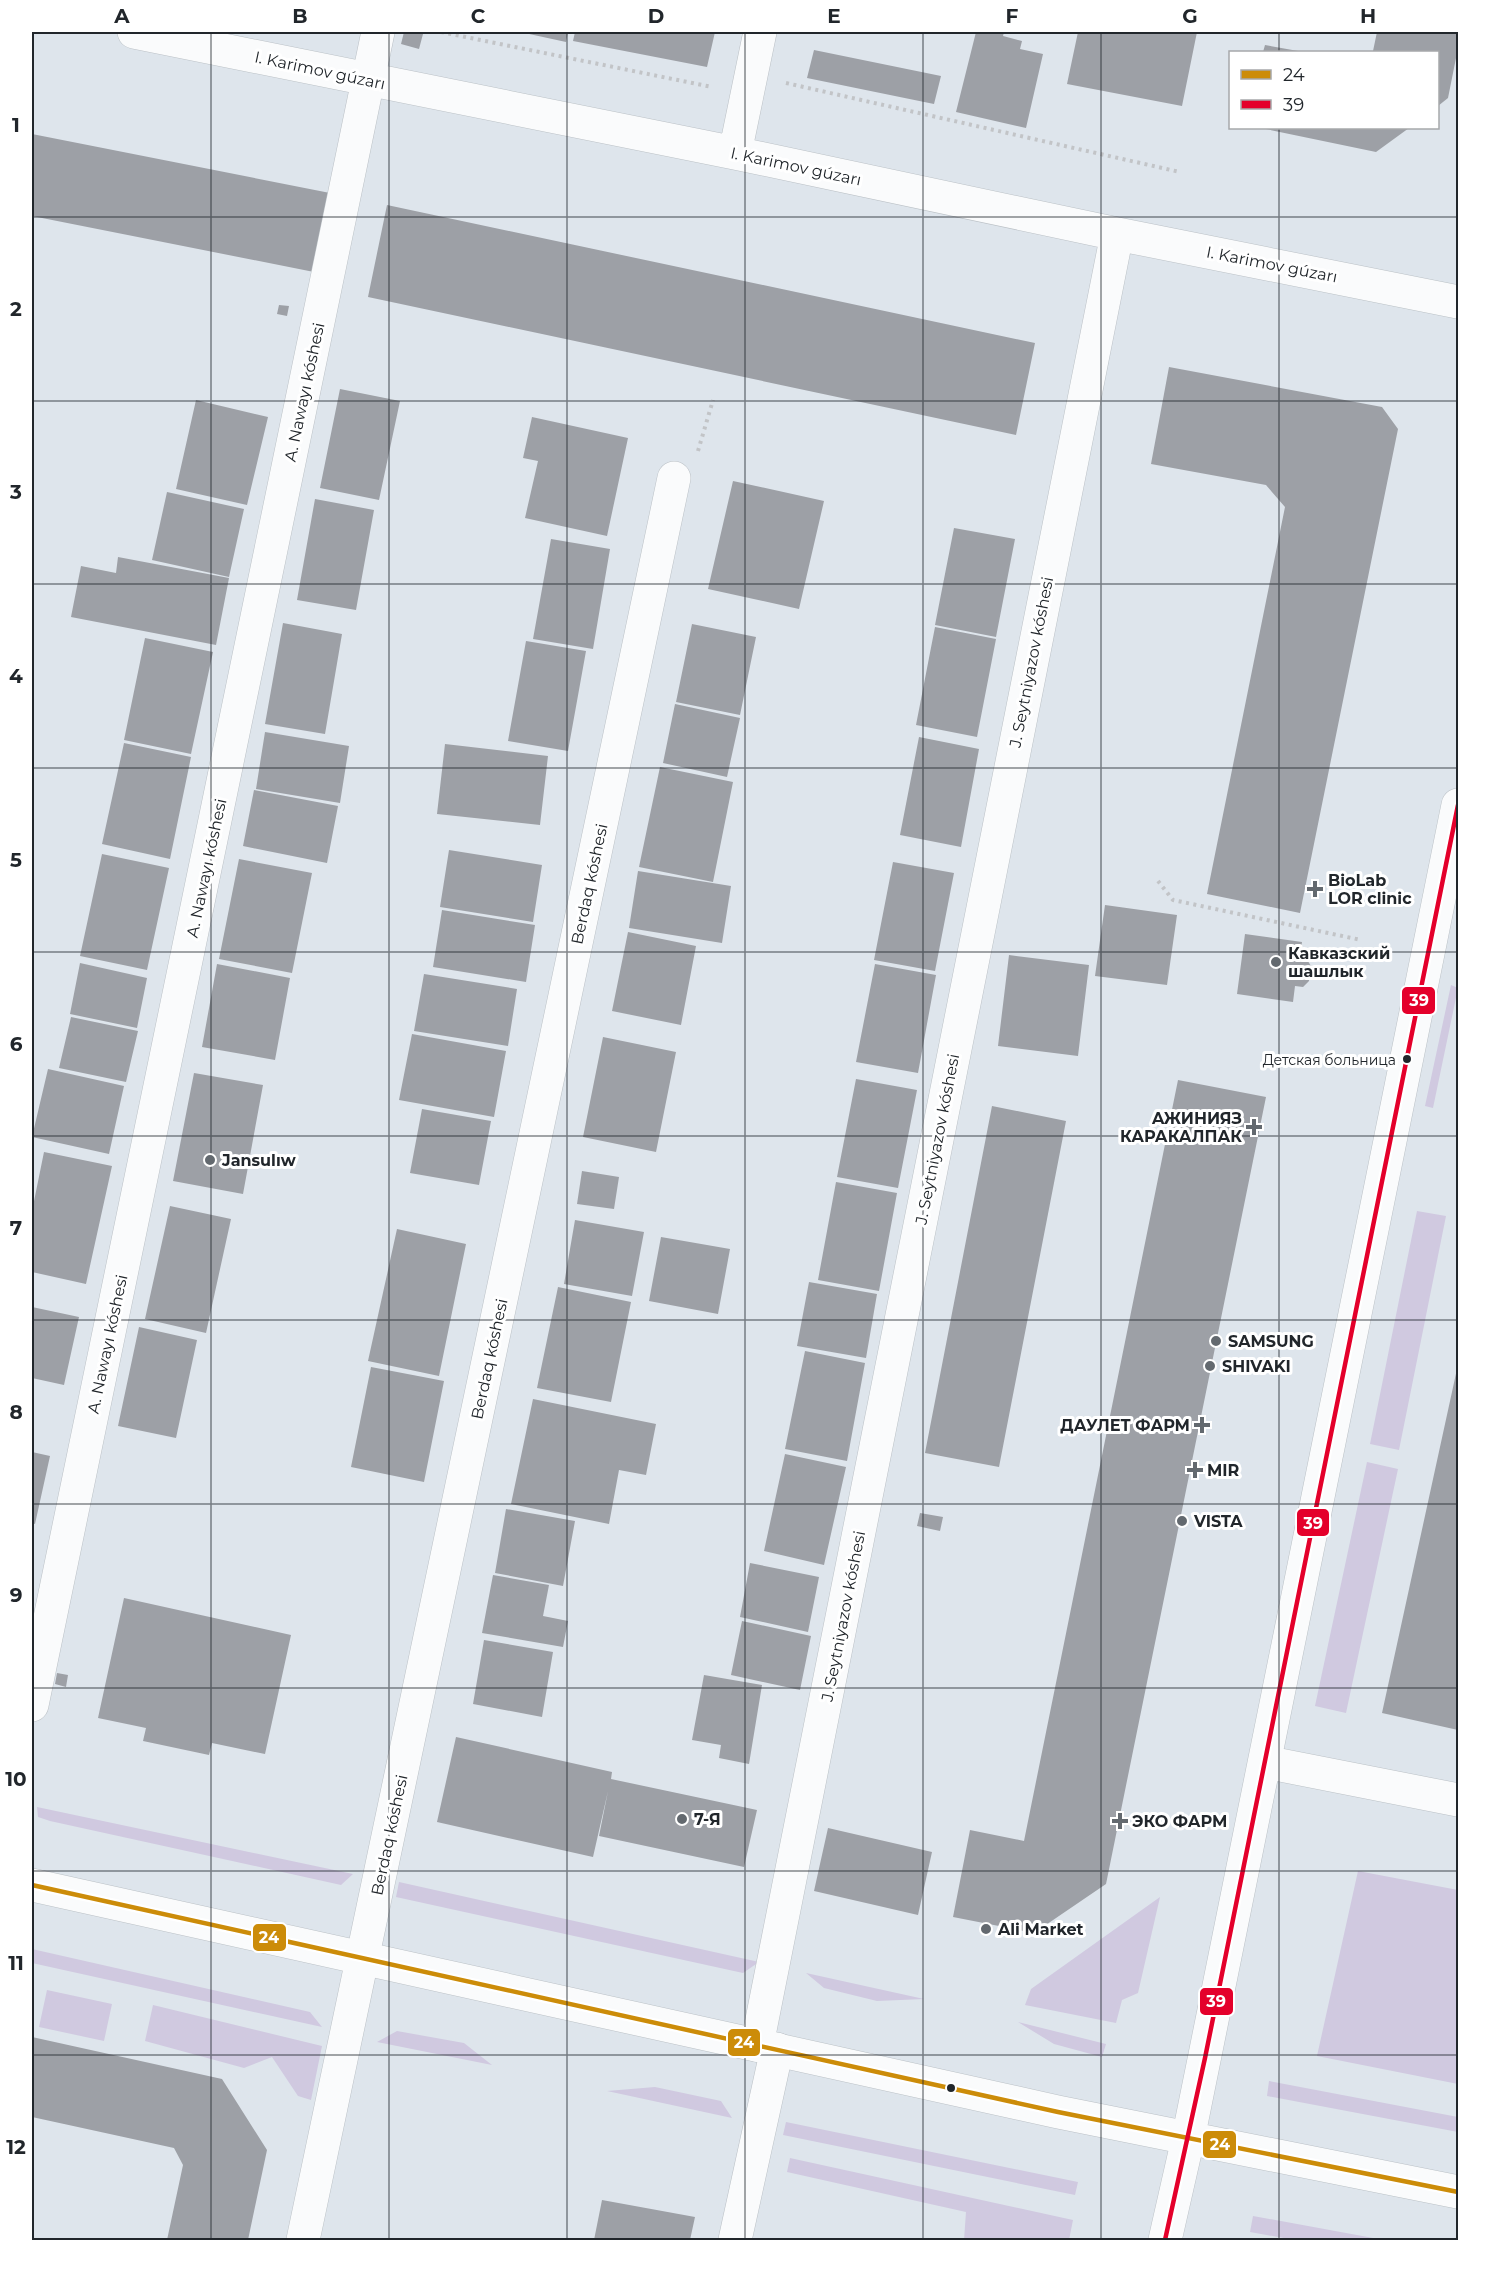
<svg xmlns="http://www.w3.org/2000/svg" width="1490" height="2272" font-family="Montserrat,sans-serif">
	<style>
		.green { fill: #d0c9e0 }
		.building { fill: #9da0a6 }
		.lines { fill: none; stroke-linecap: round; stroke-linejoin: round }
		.minor-casing { stroke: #bbc1c6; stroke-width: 34 }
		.major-casing { stroke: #bbc1c6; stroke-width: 34 }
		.path { stroke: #c2c4c7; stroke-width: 4; stroke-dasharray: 3 4.5; stroke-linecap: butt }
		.minor { stroke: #fafbfc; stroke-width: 33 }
		.major { stroke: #fafbfc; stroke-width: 33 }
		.bus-1-casing { stroke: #fff; stroke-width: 9 }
		.bus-2-casing { stroke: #fff; stroke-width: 9 }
		.bus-1 { stroke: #cc8c09; stroke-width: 4.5 }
		.bus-2 { stroke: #e4002b; stroke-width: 4.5 }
		.grid { fill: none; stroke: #21262b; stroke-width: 1.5; stroke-opacity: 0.55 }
		.poi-dot { fill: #63696f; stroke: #fff; stroke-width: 2 }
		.bus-dot { fill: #21262b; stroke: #fff; stroke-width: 2 }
		.labels { text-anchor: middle; stroke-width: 6; stroke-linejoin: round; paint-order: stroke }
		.bus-label { font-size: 14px; fill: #21262b; stroke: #fff; text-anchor: end }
		.street-label { font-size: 16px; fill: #21262b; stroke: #fff }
		.poi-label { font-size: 16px; font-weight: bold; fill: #21262b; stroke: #fff; text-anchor: start }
		.line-badge { stroke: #fff; stroke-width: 2 }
		.badge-label { font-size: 16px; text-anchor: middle; font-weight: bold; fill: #fff }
		.neatline { fill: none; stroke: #21262b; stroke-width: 2 }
		.grid-label { font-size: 20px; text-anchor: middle; font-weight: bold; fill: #21262b }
	</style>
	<rect width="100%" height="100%" fill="#dee5ec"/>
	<!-- green -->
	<path class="green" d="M1451,985L1458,988L1433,1108L1425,1106Z
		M1417,1211L1446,1216L1399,1450L1370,1444Z
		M1367,1462L1398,1469L1346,1713L1315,1706Z
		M37,1807L353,1874L341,1885L50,1821L38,1817Z
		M1358,1871L1458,1890V2084L1317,2056Z
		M399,1882L759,1962L743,1973L396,1897Z
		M1160,1897L1138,1993L1122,2000L1116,2023L1025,2005L1031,1989Z
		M32,1949L310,2012L322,2027L32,1963Z
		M806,1973L924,1999L877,2001L824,1988Z
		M47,1990L112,2004L104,2041L39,2027Z
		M153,2005L322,2046L311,2100L298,2096L272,2057L244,2068L145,2041Z
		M1018,2022L1106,2044L1102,2057L1054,2044Z
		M397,2031L464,2043L492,2065L377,2042Z
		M1269,2081L1458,2117V2132L1267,2096Z
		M655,2087L721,2101L732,2118L607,2091Z
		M786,2122L1078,2182L1075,2195L783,2135Z
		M790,2158L1073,2220L1069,2240H964L966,2212L787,2172Z
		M1253,2216L1384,2240H1295L1250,2232Z"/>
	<!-- building -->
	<path class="building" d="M404,32L423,34L419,49L401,44Z
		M520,32H568L566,42Z
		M575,32H715L707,67L573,41Z
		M976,32H1004L1003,36L1022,41L1020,49L1043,54L1026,128L956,112Z
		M1078,32H1197L1182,106L1067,84Z
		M1377,32H1458V48L1448,98L1438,106V52H1370L1373,51Z
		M1265,45L1298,51V52H1263Z
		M814,50L941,76L934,104L807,78Z
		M1261,128H1409L1376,152Z
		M32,134L330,193L314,272L32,216Z
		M387,205L1035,343L1016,435L368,297Z
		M279,305L289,306L287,316L277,314Z
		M1169,367L1382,407L1398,429L1300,913L1207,894L1285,507L1266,485L1151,464Z
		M340,389L400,401L379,500L320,488Z
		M196,400L268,417L247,505L176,489Z
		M532,417L628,438L607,536L525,518L538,461L523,458Z
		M733,481L824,501L799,609L708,589Z
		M167,492L244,509L229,577L152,560Z
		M315,499L374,510L356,610L297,600Z
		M954,528L1015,539L996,637L935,625Z
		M551,539L610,549L593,649L533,639Z
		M118,557L229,578L216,645L71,617L81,566L116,573Z
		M283,623L342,634L325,734L265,724Z
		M692,624L756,637L740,715L676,702Z
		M935,627L996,639L977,737L916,725Z
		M145,638L213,652L191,754L124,740Z
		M526,641L586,651L568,751L508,741Z
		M675,704L740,718L727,777L663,763Z
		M265,732L349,746L340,803L256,789Z
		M919,737L979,749L961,847L900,835Z
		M124,743L191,757L170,859L102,844Z
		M445,744L548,756L540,825L437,814Z
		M660,767L733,782L713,882L639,867Z
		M254,790L338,806L327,863L243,846Z
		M449,850L542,865L533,922L440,907Z
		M102,854L169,868L147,970L80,956Z
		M239,859L312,873L292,973L219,959Z
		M893,862L954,873L935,971L874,960Z
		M638,871L731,886L722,943L629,928Z
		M1105,905L1177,915L1167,985L1095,976Z
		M442,910L535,925L526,982L433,967Z
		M628,932L696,946L681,1025L612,1011Z
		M1245,934L1302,942L1300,957L1306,958L1311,966L1310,973L1309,981L1303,987L1295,986L1293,1002L1237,994Z
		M1009,955L1089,965L1078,1056L998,1046Z
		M80,963L147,978L137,1028L70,1014Z
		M217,964L290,978L275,1060L202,1047Z
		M875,964L936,975L918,1073L856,1062Z
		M424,974L517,989L508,1046L414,1031Z
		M71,1017L138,1031L126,1082L59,1068Z
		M412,1034L506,1051L494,1117L399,1100Z
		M603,1037L676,1052L656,1152L583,1137Z
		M48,1069L124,1086L109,1154L32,1137Z
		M194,1073L263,1085L243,1194L173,1181Z
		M856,1079L917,1090L898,1188L837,1177Z
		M1178,1080L1266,1097L1106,1884L1034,1933L953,1917L970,1830L1024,1841Z
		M992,1106L1066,1121L999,1467L925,1453Z
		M422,1109L491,1121L479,1185L410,1173Z
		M44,1152L112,1166L86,1284L32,1272V1211Z
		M582,1171L619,1177L614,1209L577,1204Z
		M836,1182L897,1193L879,1291L818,1280Z
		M170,1206L231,1219L206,1333L145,1319Z
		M575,1220L644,1232L632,1296L564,1284Z
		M397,1229L466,1244L439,1376L368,1361Z
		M661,1237L730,1249L718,1314L649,1301Z
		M809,1282L877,1294L866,1358L797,1346Z
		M558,1287L631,1302L611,1402L537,1388Z
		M32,1307L79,1317L64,1385L32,1378Z
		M139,1327L197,1340L176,1438L118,1426Z
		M805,1351L865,1363L847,1461L785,1449Z
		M371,1367L444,1381L424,1482L351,1467Z
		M1457,1369H1458V1730L1382,1713Z
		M533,1399L656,1424L646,1475L619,1470L609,1524L511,1504Z
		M32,1452L50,1456L35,1524L32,1523Z
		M785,1454L846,1467L824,1565L764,1551Z
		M506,1509L575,1521L563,1586L495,1573Z
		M920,1513L943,1517L940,1531L917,1526Z
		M750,1563L819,1577L808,1632L740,1617Z
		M493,1575L549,1585L543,1616L568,1621L563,1647L482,1633Z
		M124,1598L291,1635L265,1754L212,1743L209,1755L143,1741L146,1728L98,1718Z
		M742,1621L811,1636L800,1690L731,1675Z
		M484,1640L553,1652L542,1717L473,1704Z
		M57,1673L68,1675L66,1687L55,1684Z
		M704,1675L762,1685L749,1764L719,1758L721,1745L692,1740Z
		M456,1737L612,1772L611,1779L757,1810L744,1867L599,1836L608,1791L593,1857L437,1822Z
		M828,1828L932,1852L918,1915L814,1891Z
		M32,2037L222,2079L267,2150L248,2240H167L183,2165L174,2148L32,2117Z
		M602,2200L695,2217L690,2240H594Z"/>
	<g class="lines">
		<defs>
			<path id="minor" d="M134,32L735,153L1117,234L1458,302
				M735,153L760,32
				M32,1705L378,32
				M1265,1762L1458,1800
				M757,2045L1117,234
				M303,2240L674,478
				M735,2240L777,2049
				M1165,2240L1188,2139"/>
			<path id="major" d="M32,1885L1058,2112L1458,2192
				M1188,2139L1458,805"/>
		</defs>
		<!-- minor casing -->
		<use href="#minor" class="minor-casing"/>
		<!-- major casing -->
		<use href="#major" class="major-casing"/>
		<!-- path -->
		<path class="path" d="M441,32L712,87
			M786,83L1180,172
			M698,451L713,400
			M1158,881L1173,900L1361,940"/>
		<!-- minor -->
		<use href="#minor" class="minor"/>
		<!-- major -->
		<use href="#major" class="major"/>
		<defs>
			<path id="bus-1" d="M32,1885L1058,2112L1458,2192"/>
			<path id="bus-2" d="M1165,2240L1205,2058L1458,805"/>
		</defs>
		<!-- bus-1 casing -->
		<use href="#bus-1" class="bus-1-casing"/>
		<!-- bus-2 casing -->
		<use href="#bus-2" class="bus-2-casing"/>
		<!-- bus-1 -->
		<use href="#bus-1" class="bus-1"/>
		<!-- bus-2 -->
		<use href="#bus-2" class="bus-2"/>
	</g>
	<!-- grid -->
	<path class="grid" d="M211,32V2240M389,32V2240M567,32V2240M745,32V2240M923,32V2240M1101,32V2240M1279,32V52M1279,128V2240M32,217H1458M32,401H1458M32,584H1458M32,768H1458M32,952H1458M32,1136H1458M32,1320H1458M32,1504H1458M32,1688H1458M32,1871H1458M32,2055H1458"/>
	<!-- markers -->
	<g class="poi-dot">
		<path d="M1312 880h6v6h6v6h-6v6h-6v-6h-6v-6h6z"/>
		<circle cx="1276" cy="962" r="6"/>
		<path d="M1251 1118h6v6h6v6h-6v6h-6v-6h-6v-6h6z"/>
		<circle cx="210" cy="1160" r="6"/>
		<circle cx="1216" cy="1341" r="6"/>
		<circle cx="1210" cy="1366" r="6"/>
		<path d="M1199 1416h6v6h6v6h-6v6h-6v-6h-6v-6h6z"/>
		<path d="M1192 1461h6v6h6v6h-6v6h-6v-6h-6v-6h6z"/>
		<circle cx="1182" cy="1521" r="6"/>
		<circle cx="682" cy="1819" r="6"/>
		<path d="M1117 1812h6v6h6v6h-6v6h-6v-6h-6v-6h6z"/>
		<circle cx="986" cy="1929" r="6"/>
	</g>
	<g class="bus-dot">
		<circle cx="1407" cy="1059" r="5"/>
		<circle cx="951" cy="2088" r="5"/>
	</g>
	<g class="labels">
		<!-- bus labels -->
		<g class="bus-label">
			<text x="1396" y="1065">Детская больница</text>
		</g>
		<!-- street labels -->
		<g class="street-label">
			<text transform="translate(320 70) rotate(12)" y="6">I. Karimov gúzarı</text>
			<text transform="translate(796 166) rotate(12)" y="6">I. Karimov gúzarı</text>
			<text transform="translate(1272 264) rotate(11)" y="6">I. Karimov gúzarı</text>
			<text transform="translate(304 392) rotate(-78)" y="6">A. Nawayı kóshesi</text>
			<text transform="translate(1031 662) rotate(-79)" y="6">J. Seytniyazov kóshesi</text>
			<text transform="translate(206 868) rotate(-78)" y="6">A. Nawayı kóshesi</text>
			<text transform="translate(589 884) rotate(-78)" y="6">Berdaq kóshesi</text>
			<text transform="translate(937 1139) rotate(-79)" y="6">J. Seytniyazov kóshesi</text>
			<text transform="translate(107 1344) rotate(-78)" y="6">A. Nawayı kóshesi</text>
			<text transform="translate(489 1359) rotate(-78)" y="6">Berdaq kóshesi</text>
			<text transform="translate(843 1616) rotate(-79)" y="6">J. Seytniyazov kóshesi</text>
			<text transform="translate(389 1835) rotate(-78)" y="6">Berdaq kóshesi</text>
		</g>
		<!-- poi labels -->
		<g class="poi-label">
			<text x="1328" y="886">BioLab<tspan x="1328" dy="18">LOR clinic</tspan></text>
			<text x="1288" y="959">Кавказский<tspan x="1288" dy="18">шашлык</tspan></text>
			<text x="1242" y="1124" text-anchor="end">АЖИНИЯЗ<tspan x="1242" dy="18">КАРАКАЛПАК</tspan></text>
			<text x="222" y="1166">Jansulıw</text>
			<text x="1228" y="1347">SAMSUNG</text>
			<text x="1222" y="1372">SHIVAKI</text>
			<text x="1190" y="1431" text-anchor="end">ДАУЛЕТ ФАРМ</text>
			<text x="1207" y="1476">MIR</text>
			<text x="1194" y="1527">VISTA</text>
			<text x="694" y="1825">7-Я</text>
			<text x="1132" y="1827">ЭКО ФАРМ</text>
			<text x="998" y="1935">Ali Market</text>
		</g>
	</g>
	<g class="line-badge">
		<rect x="1401" y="986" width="35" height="29" rx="6" fill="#e4002b"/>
		<rect x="1296" y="1508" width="34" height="29" rx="6" fill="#e4002b"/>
		<rect x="252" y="1923" width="35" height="29" rx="6" fill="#cc8c09"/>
		<rect x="1199" y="1987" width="35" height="29" rx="6" fill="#e4002b"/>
		<rect x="727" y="2028" width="34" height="29" rx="6" fill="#cc8c09"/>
		<rect x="1202" y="2130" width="35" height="29" rx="6" fill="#cc8c09"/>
	</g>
	<g class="badge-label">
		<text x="1419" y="1006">39</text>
		<text x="1313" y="1529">39</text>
		<text x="269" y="1943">24</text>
		<text x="1216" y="2007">39</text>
		<text x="744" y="2048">24</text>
		<text x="1220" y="2150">24</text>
	</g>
	<!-- border -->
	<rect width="1490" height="2272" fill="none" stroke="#ffffff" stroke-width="66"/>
	<!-- legend -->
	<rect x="1229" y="51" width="210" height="78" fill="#ffffff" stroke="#a6a8aa" stroke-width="1.5"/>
	<rect x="1241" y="70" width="30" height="9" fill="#cc8c09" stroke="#a6a8aa" stroke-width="1.5"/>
	<text x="1283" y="81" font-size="18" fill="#21262b">24</text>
	<rect x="1241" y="100" width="30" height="9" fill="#e4002b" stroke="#a6a8aa" stroke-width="1.5"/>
	<text x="1283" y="111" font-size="18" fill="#21262b">39</text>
	<rect x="33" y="33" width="1424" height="2206" class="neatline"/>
	<g class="grid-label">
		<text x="122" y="23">A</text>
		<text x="300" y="23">B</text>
		<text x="478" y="23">C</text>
		<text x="656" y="23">D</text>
		<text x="834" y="23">E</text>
		<text x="1012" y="23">F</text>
		<text x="1190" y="23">G</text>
		<text x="1368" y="23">H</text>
		<text x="16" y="132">1</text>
		<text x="16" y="316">2</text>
		<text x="16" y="499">3</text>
		<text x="16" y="683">4</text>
		<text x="16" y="867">5</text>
		<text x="16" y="1051">6</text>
		<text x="16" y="1235">7</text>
		<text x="16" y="1419">8</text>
		<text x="16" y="1602">9</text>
		<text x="16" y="1786">10</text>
		<text x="16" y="1970">11</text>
		<text x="16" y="2154">12</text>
	</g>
</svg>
